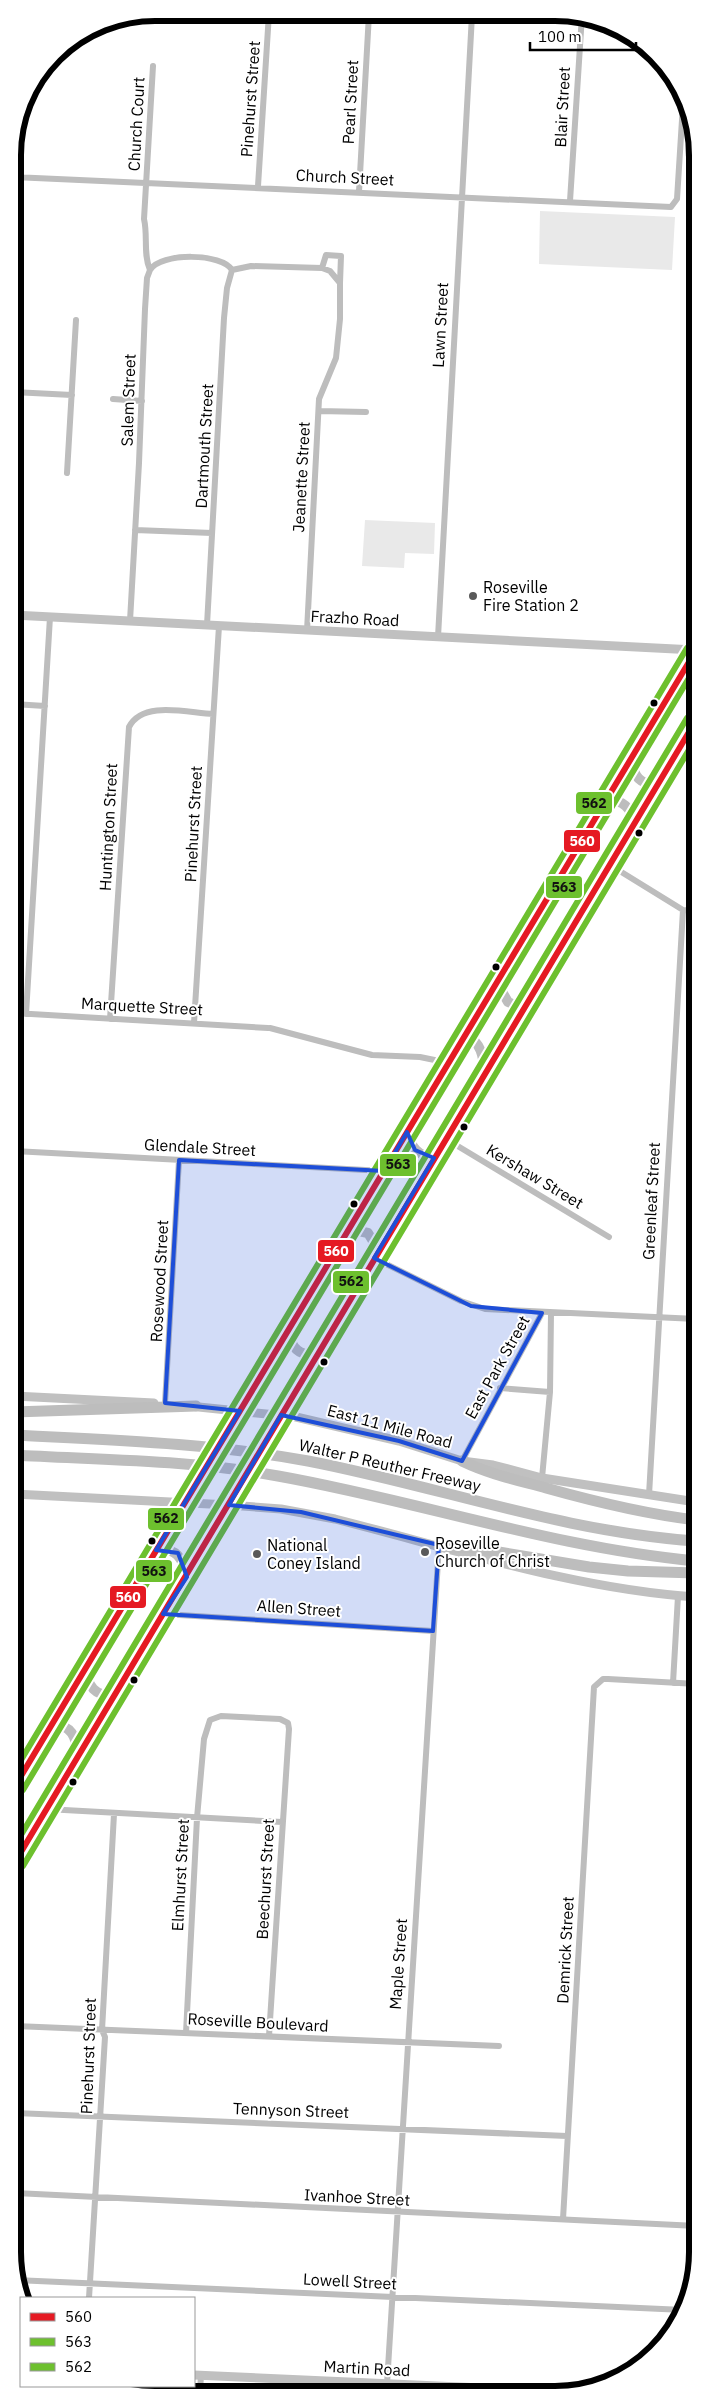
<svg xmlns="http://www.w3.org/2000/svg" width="710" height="2407" font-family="'IBM Plex Sans',sans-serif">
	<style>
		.green { fill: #e9e9e9 }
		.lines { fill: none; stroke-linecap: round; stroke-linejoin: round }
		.street { stroke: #bdbdbd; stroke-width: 6 }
		.secondary { stroke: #c0c0c0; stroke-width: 9 }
		.primary { stroke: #bdbdbd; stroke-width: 10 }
		.highway { stroke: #bdbdbd; stroke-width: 11 }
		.bus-1-casing { stroke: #fff; stroke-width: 10 }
		.bus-2-casing { stroke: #fff; stroke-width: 10 }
		.bus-3-casing { stroke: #fff; stroke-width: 10 }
		.bus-1 { stroke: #e51a23; stroke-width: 6 }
		.bus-2 { stroke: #6dc02e; stroke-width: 6 }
		.bus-3 { stroke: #6dc02e; stroke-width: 6 }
		.marked { fill: #1d4ed8; fill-opacity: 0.2; stroke: #1d4ed8; stroke-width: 4; stroke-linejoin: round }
		.poi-dot { fill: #595959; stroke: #fff; stroke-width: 2 }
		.bus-dot { fill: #000; stroke: #fff; stroke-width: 2 }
		.labels { text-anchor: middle; stroke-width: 4; stroke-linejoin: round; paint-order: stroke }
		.street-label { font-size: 16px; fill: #000; stroke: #fff }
		.poi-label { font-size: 16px; fill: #000; stroke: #fff; text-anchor: start }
		.rim { fill: none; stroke: #000; stroke-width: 6 }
		.line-badge { stroke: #fff; stroke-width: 2 }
		.badge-label { font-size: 14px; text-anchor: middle; font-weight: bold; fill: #fff }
		.pale-badge-label { font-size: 14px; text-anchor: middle; font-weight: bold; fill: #111 }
	</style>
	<rect width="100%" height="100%" fill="#fff"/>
	<!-- green -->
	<path class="green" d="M687,113L695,127V162L685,156Z
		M540,211L675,217L672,270L539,264Z
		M365,520L435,523L434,554L405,553L404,568L362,566Z"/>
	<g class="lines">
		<!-- street -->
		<path class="street" d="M13,177L671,207L677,199L683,104
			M258,186L269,13
			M359,192L369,14
			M570,201L582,15
			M322,268L326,255L341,256L340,283
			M150,270C160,252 223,253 232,270
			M232,270L251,266L322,268L330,271L340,283V319L336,358L319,399L307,631
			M13,289L18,177
			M13,392L72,395
			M113,399L142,401
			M319,411L366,412
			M67,473L76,320
			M135,530L212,533
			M130,621L139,463L145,309L147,278L150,270C143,254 148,236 144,219L153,66
			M207,625L224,318L227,288L232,270
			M438,637L472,15
			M13,704L45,706
			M610,865L683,910L696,911
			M14,1013L268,1028
			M26,1014L50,617
			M110,1019L129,727C143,700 188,713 213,714
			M194,1023L219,626
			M270,1028L372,1055L420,1057L449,1063
			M446,1139L609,1237
			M14,1151L384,1171
			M374,1258L461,1301L485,1309L696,1319
			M500,1388L550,1392
			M165,1403L179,1160
			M462,1461L542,1313
			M542,1478L550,1392L551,1313
			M649,1495L683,910
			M163,1614L433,1631
			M673,1683L678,1596
			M15,1768H25
			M46,1809L282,1822
			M15,2026L499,2046
			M186,2033L197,1818L204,1739L210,1720L221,1716L280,1719L288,1723L289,1729L269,2036
			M15,2113L567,2136
			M15,2193L697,2226
			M563,2219L594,1687L603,1679H608L697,1684
			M15,2280L684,2310
			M89,2298L105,2037L102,2030L114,1814
			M387,2384L439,1545
			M200,2392L201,2375
			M284,2392L285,2379
			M371,2392L372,2383"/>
		<!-- secondary -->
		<path class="secondary" d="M13,615L695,650
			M14,1396L154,1403
			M189,1406L296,1417L399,1441L462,1461L493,1465L542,1478L696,1502
			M14,1494L229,1505L281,1509L335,1519C454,1549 574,1589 696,1597
			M194,2375L568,2392"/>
		<!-- primary -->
		<path class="primary" d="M630,760C635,777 639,784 657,785
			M607,799C624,801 630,807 635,823
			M497,983L508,1002L524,1009
			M466,1034C482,1044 483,1056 485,1073
			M407,1132C411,1147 418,1156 434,1158
			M349,1229L368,1233L379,1251
			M288,1331C291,1348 300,1357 318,1354
			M156,1550C176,1547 183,1558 187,1577
			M86,1668C87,1686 95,1697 115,1695
			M52,1723C72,1726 76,1736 78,1755
			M15,1786L695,652
			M15,1862L695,722"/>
		<!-- highway -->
		<path class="highway" d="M14,1412L196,1406
			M14,1435C113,1440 211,1443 308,1461C438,1486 563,1532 696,1541
			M14,1455C102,1460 192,1460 278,1476C419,1501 554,1548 696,1561
			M462,1461C489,1474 517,1480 546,1488C596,1502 645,1514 696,1520
			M14,1493H17
			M451,1548L469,1547L589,1567L628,1571L696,1573"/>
		<defs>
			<path id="bus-1" d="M15,1786L695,652
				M15,1862L695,722"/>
			<path id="bus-2" d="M23,1790L695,668
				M23,1866L696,738"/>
			<path id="bus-3" d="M15,1770L687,648
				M15,1845L687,718"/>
		</defs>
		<!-- bus-1 casing -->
		<use href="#bus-1" class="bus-1-casing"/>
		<!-- bus-2 casing -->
		<use href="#bus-2" class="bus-2-casing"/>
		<!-- bus-3 casing -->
		<use href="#bus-3" class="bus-3-casing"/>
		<!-- bus-1 -->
		<use href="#bus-1" class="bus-1"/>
		<!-- bus-2 -->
		<use href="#bus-2" class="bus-2"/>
		<!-- bus-3 -->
		<use href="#bus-3" class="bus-3"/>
	</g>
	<!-- marked area -->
	<path class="marked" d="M407,1132L415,1150L434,1158L374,1258L471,1306L542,1313L462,1461L399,1441L281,1415L229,1505L301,1512L439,1545L433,1631L163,1614L187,1577L178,1553L156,1550L240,1411L165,1403L179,1160L384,1171Z"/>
	<!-- markers -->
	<g class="poi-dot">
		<circle cx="473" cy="596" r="5"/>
		<circle cx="425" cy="1552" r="5"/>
		<circle cx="257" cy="1554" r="5"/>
	</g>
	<g class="bus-dot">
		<circle cx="654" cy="703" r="4.5"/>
		<circle cx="639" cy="833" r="4.5"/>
		<circle cx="496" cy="967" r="4.5"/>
		<circle cx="464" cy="1127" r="4.5"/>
		<circle cx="354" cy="1204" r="4.5"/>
		<circle cx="324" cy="1362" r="4.5"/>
		<circle cx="152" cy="1541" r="4.5"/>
		<circle cx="134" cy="1680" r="4.5"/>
		<circle cx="73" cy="1782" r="4.5"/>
	</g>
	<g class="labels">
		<!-- street labels -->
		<g class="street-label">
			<text transform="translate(250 99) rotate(-86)" y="6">Pinehurst Street</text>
			<text transform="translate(350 102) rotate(-87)" y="6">Pearl Street</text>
			<text transform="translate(562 107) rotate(-87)" y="6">Blair Street</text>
			<text transform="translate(136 124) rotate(-87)" y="6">Church Court</text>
			<text transform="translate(345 177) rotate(3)" y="6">Church Street</text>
			<text transform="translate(440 325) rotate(-87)" y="6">Lawn Street</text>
			<text transform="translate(128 400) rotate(-88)" y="6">Salem Street</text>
			<text transform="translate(204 446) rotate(-87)" y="6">Dartmouth Street</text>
			<text transform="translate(301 477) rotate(-87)" y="6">Jeanette Street</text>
			<text transform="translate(355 618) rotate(3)" y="6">Frazho Road</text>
			<text transform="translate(193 824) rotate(-87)" y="6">Pinehurst Street</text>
			<text transform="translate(108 827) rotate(-87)" y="6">Huntington Street</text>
			<text transform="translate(142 1006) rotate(3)" y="6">Marquette Street</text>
			<text transform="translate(200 1147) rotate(3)" y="6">Glendale Street</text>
			<text transform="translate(535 1176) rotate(31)" y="6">Kershaw Street</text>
			<text transform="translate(651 1201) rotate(-87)" y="6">Greenleaf Street</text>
			<text transform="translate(159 1281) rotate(-87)" y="6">Rosewood Street</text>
			<text transform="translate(497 1367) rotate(-61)" y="6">East Park Street</text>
			<text transform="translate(390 1426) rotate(15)" y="6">East 11 Mile Road</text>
			<text transform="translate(390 1465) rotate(13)" y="6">Walter P Reuther Freeway</text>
			<text transform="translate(299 1608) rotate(4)" y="6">Allen Street</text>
			<text transform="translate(180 1875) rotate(-87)" y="6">Elmhurst Street</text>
			<text transform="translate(265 1879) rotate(-87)" y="6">Beechurst Street</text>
			<text transform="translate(565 1950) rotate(-87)" y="6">Demrick Street</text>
			<text transform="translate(398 1964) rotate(-86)" y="6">Maple Street</text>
			<text transform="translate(258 2022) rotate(3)" y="6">Roseville Boulevard</text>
			<text transform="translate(88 2056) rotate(-88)" y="6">Pinehurst Street</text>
			<text transform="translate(291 2110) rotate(2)" y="6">Tennyson Street</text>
			<text transform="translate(357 2197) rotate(3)" y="6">Ivanhoe Street</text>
			<text transform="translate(350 2281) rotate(3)" y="6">Lowell Street</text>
			<text transform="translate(367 2368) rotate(3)" y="6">Martin Road</text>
		</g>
		<!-- poi labels -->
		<g class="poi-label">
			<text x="483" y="593">Roseville<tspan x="483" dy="18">Fire Station 2</tspan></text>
			<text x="435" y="1549">Roseville<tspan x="435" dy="18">Church of Christ</tspan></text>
			<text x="267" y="1551">National<tspan x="267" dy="18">Coney Island</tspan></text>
		</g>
	</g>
	<!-- crop -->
	<path d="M0 0H710V2407H0ZM155 21H555A134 134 0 0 1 689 155V2252A134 134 0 0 1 555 2386H155A134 134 0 0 1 21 2252V155A134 134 0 0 1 155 21Z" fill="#fff" fill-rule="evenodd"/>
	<path class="rim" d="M155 21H555A134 134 0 0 1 689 155V2252A134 134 0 0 1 555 2386H155A134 134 0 0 1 21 2252V155A134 134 0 0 1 155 21Z"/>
	<g class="line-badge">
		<rect x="575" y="791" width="38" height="24" rx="5" fill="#6dc02e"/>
		<rect x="563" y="829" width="38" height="24" rx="5" fill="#e51a23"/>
		<rect x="545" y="875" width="38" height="24" rx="5" fill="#6dc02e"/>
		<rect x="379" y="1153" width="38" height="24" rx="5" fill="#6dc02e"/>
		<rect x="317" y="1239" width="38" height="24" rx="5" fill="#e51a23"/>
		<rect x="332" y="1270" width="38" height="24" rx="5" fill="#6dc02e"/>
		<rect x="147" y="1507" width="38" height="24" rx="5" fill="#6dc02e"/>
		<rect x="135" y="1559" width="38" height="24" rx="5" fill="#6dc02e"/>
		<rect x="109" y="1585" width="38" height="24" rx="5" fill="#e51a23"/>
	</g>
	<g class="badge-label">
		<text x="582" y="846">560</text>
		<text x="336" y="1256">560</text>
		<text x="128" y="1602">560</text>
	</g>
	<g class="pale-badge-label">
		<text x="594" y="808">562</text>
		<text x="564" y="892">563</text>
		<text x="398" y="1169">563</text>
		<text x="351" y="1286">562</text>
		<text x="166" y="1523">562</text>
		<text x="154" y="1576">563</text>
	</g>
	<!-- legend -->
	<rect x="20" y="2297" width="175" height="90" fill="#ffffff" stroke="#999999"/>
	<rect x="30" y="2313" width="25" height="8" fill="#e51a23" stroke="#999999"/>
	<text x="65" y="2322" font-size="15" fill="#000000">560</text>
	<rect x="30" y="2338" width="25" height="8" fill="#6dc02e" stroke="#999999"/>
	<text x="65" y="2347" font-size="15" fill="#000000">563</text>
	<rect x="30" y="2363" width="25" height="8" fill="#6dc02e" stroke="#999999"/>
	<text x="65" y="2372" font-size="15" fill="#000000">562</text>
	<!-- scale -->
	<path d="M530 42v8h106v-8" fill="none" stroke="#000000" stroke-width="2.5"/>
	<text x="538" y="42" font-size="15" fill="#000000" stroke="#ffffff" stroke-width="4" paint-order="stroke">100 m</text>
</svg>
